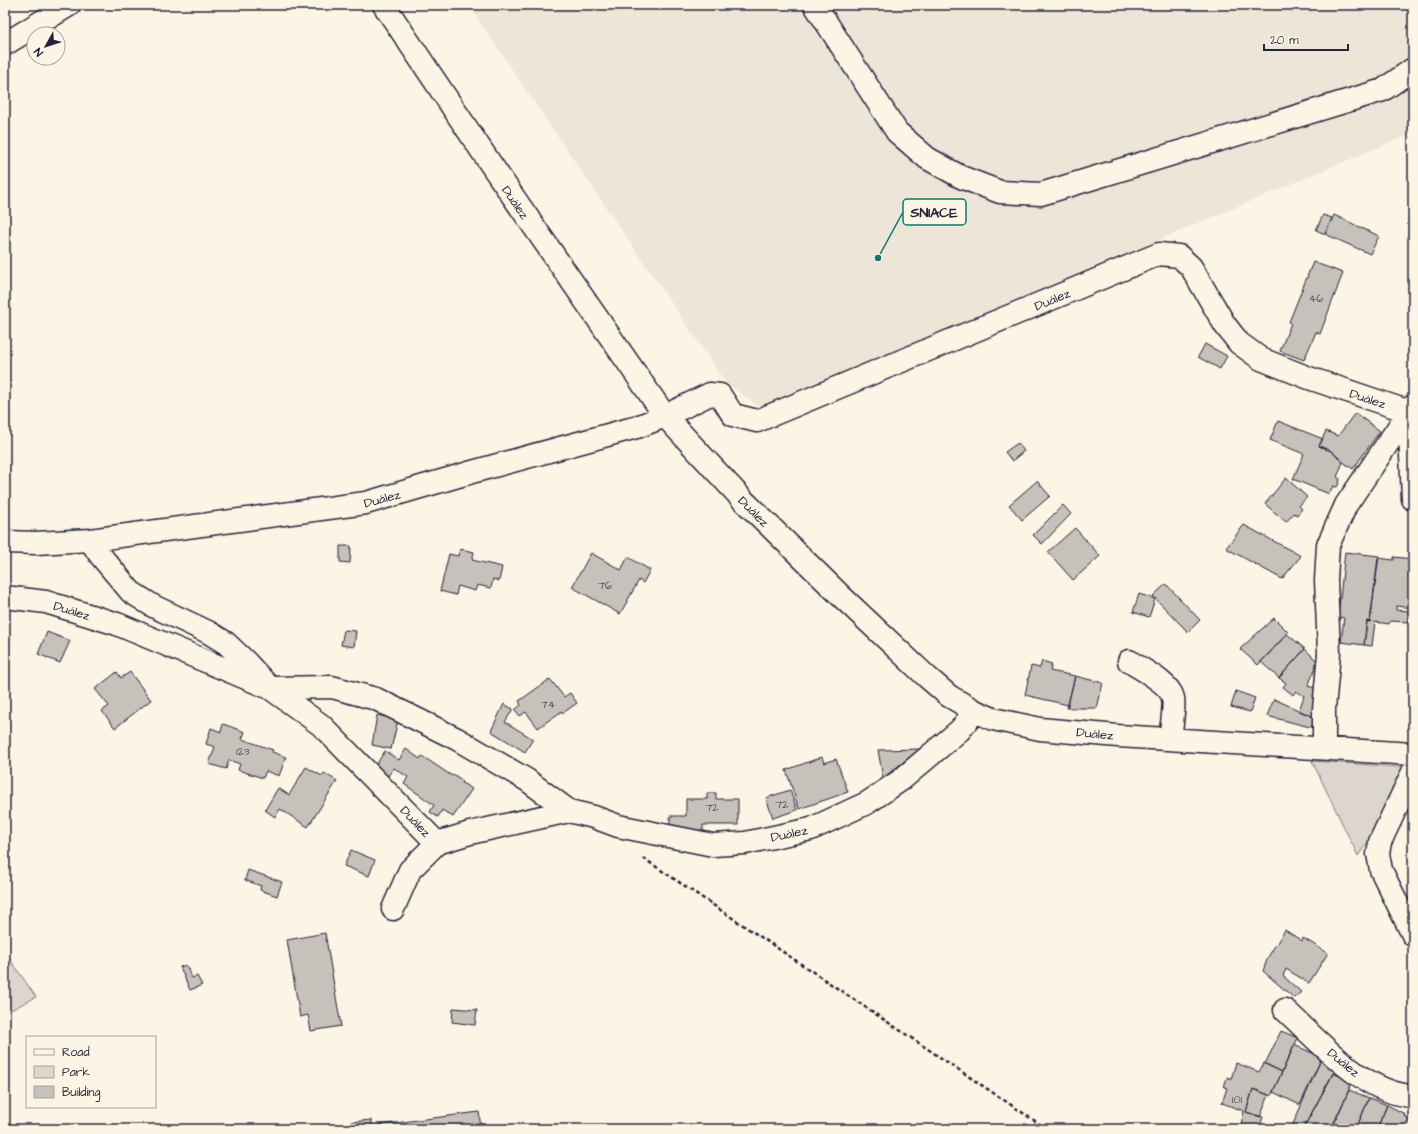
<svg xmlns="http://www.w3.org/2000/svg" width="1418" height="1134" font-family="'Architects Daughter',sans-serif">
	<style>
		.built { fill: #ece5d8 }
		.green { fill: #dcd6cc; stroke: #7f7c84 }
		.building { fill: #c6c1bb; stroke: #22223b }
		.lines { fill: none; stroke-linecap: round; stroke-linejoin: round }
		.minor-casing { stroke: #22223b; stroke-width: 25 }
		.major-casing { stroke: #22223b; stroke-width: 25 }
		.path { stroke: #22223b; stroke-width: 2.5; stroke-dasharray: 4 3; stroke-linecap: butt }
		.minor { stroke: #fcf5e5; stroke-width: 22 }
		.major { stroke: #fcf5e5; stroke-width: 22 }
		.labels { text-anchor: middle; stroke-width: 3.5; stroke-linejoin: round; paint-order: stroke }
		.number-label { font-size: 11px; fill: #4b4a5b }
		.street-label { font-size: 13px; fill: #22223b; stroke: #fcf5e5 }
		.leader { fill: none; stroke: #0f766e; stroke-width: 1.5 }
		.callout-dot { fill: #0f766e; stroke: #fcf5e5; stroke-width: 1.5 }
		.callout { fill: #fcf5e5; stroke: #0f766e; stroke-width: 1.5 }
		.callout-label { font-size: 14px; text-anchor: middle; font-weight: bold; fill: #22223b }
	</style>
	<rect width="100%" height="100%" fill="#fcf5e5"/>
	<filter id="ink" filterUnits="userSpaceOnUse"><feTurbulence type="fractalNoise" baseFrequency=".025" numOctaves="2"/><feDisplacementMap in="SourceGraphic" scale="8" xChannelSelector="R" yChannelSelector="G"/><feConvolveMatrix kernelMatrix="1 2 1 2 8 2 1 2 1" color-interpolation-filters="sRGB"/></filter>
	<g filter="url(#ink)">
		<!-- built -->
		<path class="built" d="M468,5H1413V133L760,407L726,383Z"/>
		<!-- green -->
		<path class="green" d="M1312,761L1400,767L1403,770L1380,824L1358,856Z
			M5,952L36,997L5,1013Z"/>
		<!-- building -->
		<path class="building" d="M1323,215L1332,218L1325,234L1316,230Z
			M1334,215L1379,236L1370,254L1325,234Z
			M1313,262L1343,273L1320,334L1316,332L1304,360L1280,351L1291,323L1289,322Z
			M1205,344L1227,356L1220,369L1198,357Z
			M1355,413L1380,431L1353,469L1343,462L1331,451L1319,446L1326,431L1338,436Z
			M1278,421L1323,439L1319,446L1331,451L1343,462L1337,477L1340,479L1339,483L1337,487L1333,486L1329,494L1293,479L1304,454L1270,440Z
			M1018,443L1024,451L1012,461L1005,452Z
			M1286,478L1307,497L1299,506L1302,509L1297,515L1294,513L1286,522L1265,504Z
			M1037,481L1050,496L1022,520L1009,505Z
			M1063,505L1071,514L1042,544L1033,535Z
			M1244,525L1301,556L1282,579L1226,548Z
			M1075,528L1100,556L1073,580L1048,552Z
			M340,546H351L350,563L340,562Z
			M460,549L474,552L472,560L502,567L499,581L493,579L491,588L477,585L475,591L458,586L456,595L440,591L449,554L458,556Z
			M1345,552L1379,556L1370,622L1367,621L1364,645L1341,642L1344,618L1338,617Z
			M591,553L621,570L628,557L650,570L643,583L639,580L620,614L572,587Z
			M1394,557L1413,559V608L1396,606V610L1409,611L1408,622L1390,621L1389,624L1375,622L1372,646L1364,645L1367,621L1370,622L1378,558L1394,560Z
			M1166,584L1200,620L1188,632L1153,596Z
			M1139,594L1155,599L1149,617L1133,612Z
			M1274,618L1288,632L1287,634L1258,665L1240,649Z
			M344,630L356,631L354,647L341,645Z
			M47,632L70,641L60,663L38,654Z
			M1287,634L1305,649L1279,678L1261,662Z
			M1305,649L1318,662L1308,686L1318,689L1316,718L1299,711L1304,696L1296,691L1293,695L1283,687L1286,683L1279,678Z
			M1042,661L1052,664L1050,671L1075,676L1068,705L1025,695L1031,666L1040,668Z
			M117,672L121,678L130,672L151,700L115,728L102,711L109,706L95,689Z
			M1075,676L1103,683L1097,708H1067Z
			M550,679L564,697L570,693L577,703L563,713L562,711L538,728L526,712L520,716L515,710L521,705L519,701Z
			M1236,691L1255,698L1250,712L1231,707Z
			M1274,699L1316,718L1315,725L1310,727L1267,716Z
			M504,704L513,709L505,722L533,739L525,752L491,731Z
			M377,715L398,720L391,749L372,745Z
			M223,724L245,732L242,739L273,750L272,752L286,757L279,776L266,771L263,778L238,770L240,764L229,760L226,769L209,764L215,747L206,744L211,728L221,732Z
			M406,749L420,759L422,756L452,776L453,774L463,781L462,783L472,789L453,817L442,810L438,817L430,812L434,805L404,784L408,777L394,768L387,777L376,765L385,751L399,760Z
			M920,749L883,778L878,750Z
			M822,757L824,763L836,759L848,792L799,809L786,770Z
			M306,767L322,776L324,773L337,781L308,827L280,809L275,817L265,810L278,788L289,795Z
			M790,790L797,810L773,818L766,798Z
			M707,793H716V799H738V825H703V838L670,830V816H686V799H707Z
			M351,850L375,860L369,876L344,866Z
			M248,870L282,882L277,896L260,890L261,886L245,880Z
			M1285,930L1302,941L1303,938L1328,953L1309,983L1286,969L1283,976L1301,992L1294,998L1263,971L1268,957Z
			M325,933L341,1026L311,1031L308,1015L300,1017L287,940Z
			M186,965L192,978L197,976L202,985L190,990L180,967Z
			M453,1008L477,1010L475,1025L452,1022Z
			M1281,1031L1298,1038L1282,1072L1265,1064Z
			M1294,1045L1322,1057L1300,1105L1273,1092Z
			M1322,1057L1338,1065L1303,1129H1291Z
			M1236,1063L1259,1072L1264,1063L1282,1072L1271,1096L1253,1089L1246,1112L1263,1117L1259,1129H1240L1244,1111L1222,1103L1227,1088L1224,1087L1227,1077L1231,1079Z
			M1333,1073L1352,1082L1342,1106L1331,1129H1303Z
			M1253,1089L1269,1095L1260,1117L1246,1112Z
			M1349,1090L1369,1098L1356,1129H1331Z
			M1369,1098L1387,1105L1377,1129H1356Z
			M1387,1105L1405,1114L1404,1116L1413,1121L1410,1129H1377Z
			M479,1112L481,1129H351V1122L371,1120L372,1126Z
			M332,1125V1129H322L321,1126Z"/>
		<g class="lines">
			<defs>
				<path id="minor" d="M384,5L492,166L665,416L743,500L841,596L927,677L949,696L975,711L993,719L1040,729L1118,736L1413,754
					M815,5L897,132L927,158L961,177L1000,192L1041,194L1383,90L1413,69
					M1409,411L1413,499
					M90,540L100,555L131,592L153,606L208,632L226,643L245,661L270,688L321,725L437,843
					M5,542L36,543L90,540L366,503L472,472L637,427L665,416L710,394L720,395L733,415L757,421L1159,254L1179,256L1191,267L1225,325L1239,343L1261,359L1309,378L1413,413
					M5,597L46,602L117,624L270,688L332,687L376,699L457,739L527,780L569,811
					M1129,661C1141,669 1170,683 1173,698C1175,706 1171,730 1170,739
					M1324,748V709L1329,653L1326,580L1328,545L1346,505L1413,406
					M1413,772L1380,842L1378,854L1381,870L1413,935
					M393,909L410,870L437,843L470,833L569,811L594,817L618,826L713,845L745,843L811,829L867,803L901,780L960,730L975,711
					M1285,1010C1319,1041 1364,1094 1413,1096"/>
				<path id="major" d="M5,44L69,5"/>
			</defs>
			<!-- minor casing -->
			<use href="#minor" class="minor-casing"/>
			<!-- major casing -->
			<use href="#major" class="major-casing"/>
			<!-- path -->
			<path class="path" d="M643,858L1047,1129"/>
			<!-- minor -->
			<use href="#minor" class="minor"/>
			<!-- major -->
			<use href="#major" class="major"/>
		</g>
	</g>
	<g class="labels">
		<!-- number labels -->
		<g class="number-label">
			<text x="1316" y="302">46</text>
			<text x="605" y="589">76</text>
			<text x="548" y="708">74</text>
			<text x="243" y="755">123</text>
			<text x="782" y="808">72</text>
			<text x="712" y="811">72</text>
			<text x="1237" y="1103">101</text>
		</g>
		<!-- street labels -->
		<g class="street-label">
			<text transform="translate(516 202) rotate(55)" y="5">Duález</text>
			<text transform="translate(1052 299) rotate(-23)" y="5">Duález</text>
			<text transform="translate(1368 398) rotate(18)" y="5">Duález</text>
			<text transform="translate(382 498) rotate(-15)" y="5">Duález</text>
			<text transform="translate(754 511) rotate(45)" y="5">Duález</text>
			<text transform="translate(72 610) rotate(17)" y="5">Duález</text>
			<text transform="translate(1095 733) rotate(5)" y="5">Duález</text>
			<text transform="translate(416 821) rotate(46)" y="5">Duález</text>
			<text transform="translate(789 833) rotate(-12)" y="5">Duález</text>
			<text transform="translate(1344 1062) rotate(39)" y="5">Duález</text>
		</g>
	</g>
	<!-- callouts -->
	<path class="leader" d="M878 258L903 212"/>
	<circle class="callout-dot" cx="878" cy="258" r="4"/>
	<rect class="callout" x="903" y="199" width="63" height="26" rx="4"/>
	<g class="callout-label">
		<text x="934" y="217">SNIACE</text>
	</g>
	<!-- margin -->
	<rect width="1418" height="1134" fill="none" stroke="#fcf5e5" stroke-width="20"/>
	<rect x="10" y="10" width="1398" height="1114" fill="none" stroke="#22223b" stroke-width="1.5" filter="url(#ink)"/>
	<!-- legend -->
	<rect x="26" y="1036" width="130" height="72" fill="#fcf5e5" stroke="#a5a1a1"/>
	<rect x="34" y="1049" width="20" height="6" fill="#fcf5e5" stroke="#a5a1a1"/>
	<text x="62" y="1056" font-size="12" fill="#22223b">Road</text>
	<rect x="34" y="1066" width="20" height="12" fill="#dcd6cc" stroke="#a5a1a1"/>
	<text x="62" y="1076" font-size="12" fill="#22223b">Park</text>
	<rect x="34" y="1086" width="20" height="12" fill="#c6c1bb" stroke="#a5a1a1"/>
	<text x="62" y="1096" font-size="12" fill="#22223b">Building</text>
	<!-- north arrow -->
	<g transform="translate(46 46) rotate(231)"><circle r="19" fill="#fcf5e5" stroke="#a5a1a1"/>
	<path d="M0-3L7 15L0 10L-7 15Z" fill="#22223b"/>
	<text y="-6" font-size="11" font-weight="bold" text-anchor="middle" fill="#22223b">N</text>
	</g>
	<!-- scale -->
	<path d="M1264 44v6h84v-6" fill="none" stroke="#22223b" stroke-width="2"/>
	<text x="1270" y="44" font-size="12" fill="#22223b" stroke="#fcf5e5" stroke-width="3" paint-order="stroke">20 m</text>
</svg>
